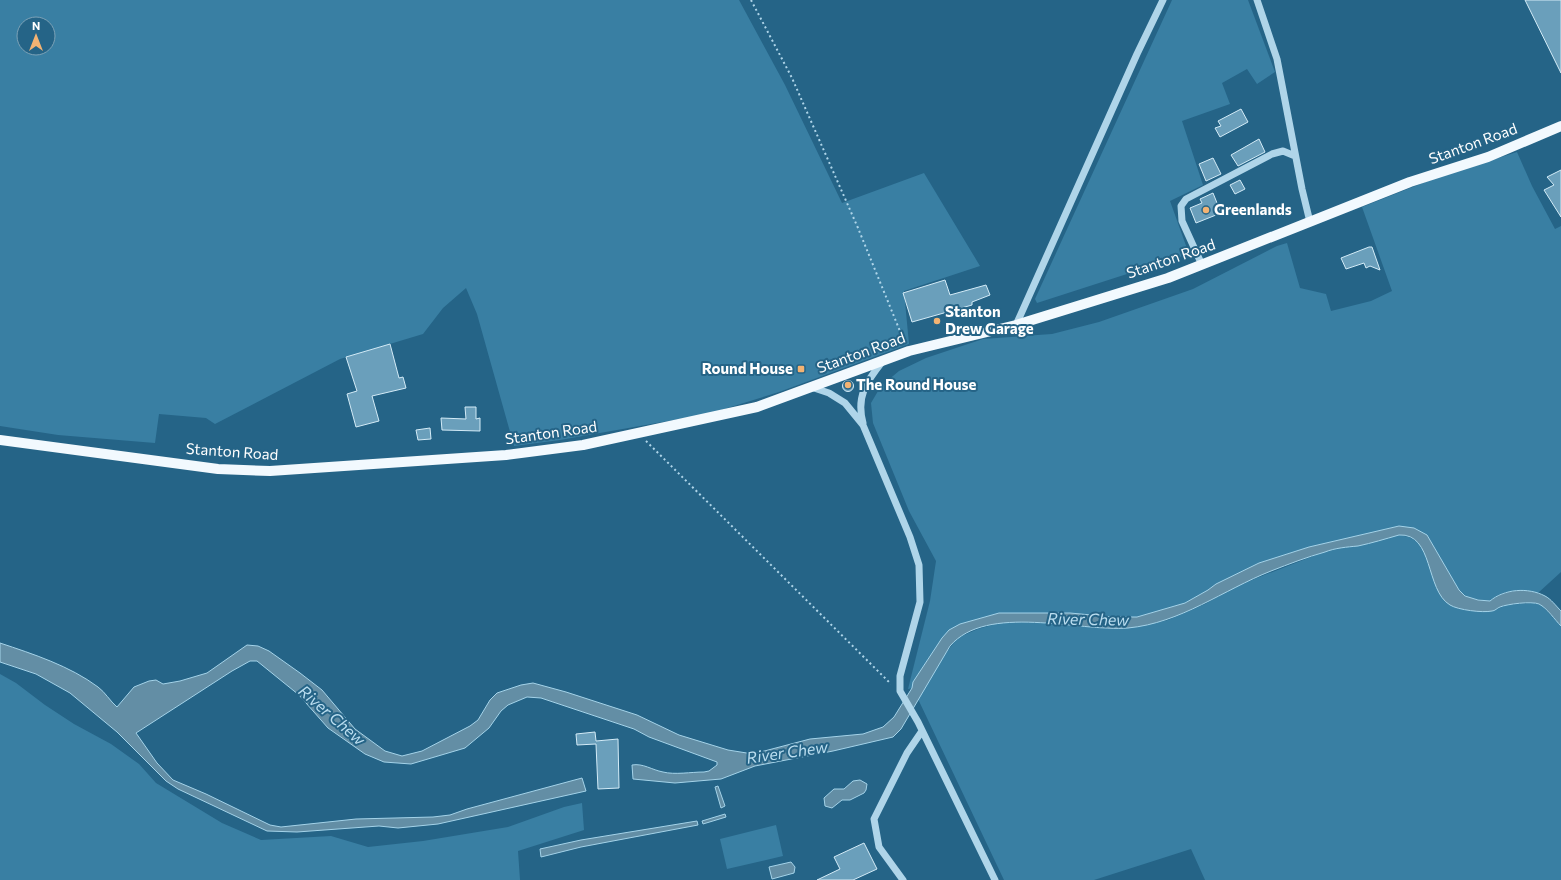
<svg xmlns="http://www.w3.org/2000/svg" width="1561" height="880" font-family="Commissioner,sans-serif">
	<style>
		.green { fill: #397fa3; fill-rule: evenodd }
		.water { fill: #638ea5; stroke: #a4d3e9 }
		.building { fill: #6a9fbb; stroke: #d3ebf7 }
		.lines { fill: none; stroke-linecap: round; stroke-linejoin: round }
		.path { stroke: #afd5e9; stroke-width: 2; stroke-dasharray: 2 3; stroke-linecap: butt }
		.minor { stroke: #afd5e9; stroke-width: 7 }
		.major { stroke: #f2f9fe; stroke-width: 10 }
		.poi-dot { fill: #f3b373; stroke: #256487; stroke-width: 1.5 }
		.labels { text-anchor: middle; stroke-width: 4; stroke-linejoin: round; paint-order: stroke }
		.street-label { font-size: 15px; fill: #fff; stroke: #256487 }
		.poi-label { font-size: 15px; font-weight: bold; fill: #fff; stroke: #256487; text-anchor: start }
		.water-label { font-size: 16px; font-style: italic; fill: #bbdef0; stroke: #256487 }
	</style>
	<rect width="100%" height="100%" fill="#256487"/>
	<!-- green -->
	<path class="green" d="M0,0H739L785,85L842,203L924,173L980,266L904,291L909,344L779,392L708,414L560,440L514,446L477,314L466,288L443,308L423,334L340,359L215,424L206,418L159,414L155,443L58,435L0,426ZM24,24H48V48H24Z
		M1172,0H1248L1275,72L1257,84L1247,69L1222,83L1230,104L1182,121L1203,185L1170,201L1189,254L1037,303L1035,299Z
		M1517,152L1532,186L1555,229L1561,226V572L1538,593C1519,591 1505,587 1490,601L1468,598L1459,590L1427,535L1399,526L1309,547L1259,563L1216,584L1208,590L1185,603L1137,617H1113L999,613L960,624L942,638L913,682V688L908,689L930,601L936,561L909,511L873,423L871,403L881,386L899,371L926,358L983,339L1052,334L1099,322L1193,289L1277,246L1287,243L1300,288L1326,294L1331,311L1371,301L1392,291L1362,207L1438,177Z
		M1399,535L1409,537L1418,542L1426,555L1435,583L1449,604L1466,610L1493,611L1506,605L1534,603L1541,605L1561,626V880H1205L1191,849L1094,880H1004L918,699L941,660L957,638L978,629L1003,622L1044,623L1112,629L1136,627L1168,620L1205,604L1239,585L1326,551Z
		M0,674L16,683L45,705L74,724L111,744L139,764L156,783L222,823L261,840L331,836L368,847L423,841L508,827L564,807L582,803L584,830L518,851L520,880H0Z
		M776,825L783,856L727,869L720,839Z"/>
	<!-- water -->
	<path class="water" d="M1399,526L1414,528L1427,535L1459,590L1465,596L1478,600L1490,601C1504,589 1528,587 1545,596C1551,599 1556,606 1561,611V626C1555,620 1547,608 1539,604C1532,601 1507,604 1500,607C1497,608 1495,611 1492,611C1483,613 1458,610 1450,605C1425,590 1434,533 1399,535C1385,539 1372,543 1358,546C1347,547 1335,548 1325,552C1307,557 1289,564 1271,571C1223,590 1181,623 1128,628C1079,632 987,603 950,646L901,729L893,737L833,751L755,766L721,779L675,783L633,779L632,765C643,763 652,770 663,772C675,775 691,772 704,772L709,771L717,765V762L649,737L634,729L541,698L527,697L508,705L501,711L489,728L465,748L411,764L384,762L365,754L328,728L299,695L257,661H250L232,671L136,733L157,763L173,780L206,794L270,825L281,827L356,819L433,817L450,815L467,809L582,778L586,791L438,824L398,828L379,826L297,832L267,831L178,789L166,781L117,732L70,693L36,674L0,662V643C33,654 70,666 98,687C105,692 110,701 117,707L134,687L149,681L156,680L163,684L180,681L207,673L247,645L258,646L269,651L300,673L322,690L355,729L385,751L402,756L422,751L470,726L478,720L490,700L497,693L521,685L533,683L566,692L637,715L679,735L728,750L753,754L810,739L863,734L883,727L894,717L912,688L913,682L942,638L949,630L960,624L999,613H1070L1113,617H1137L1185,603L1208,590L1216,584L1259,563L1309,547Z
		M860,780L867,784L866,790L864,793L850,800H842L832,808L825,806L824,798L834,789H844L853,781Z
		M718,786L725,806L721,808L715,787Z
		M725,814L726,817L703,824L702,821Z
		M697,821L698,825L581,847L541,857L540,849L581,840Z
		M791,862L795,867L794,873L772,879L769,867Z"/>
	<!-- building -->
	<path class="building" d="M1525,0H1561V73Z
		M1241,109L1248,122L1220,137L1215,128L1221,126L1218,121Z
		M1259,139L1265,152L1238,166L1231,155Z
		M1213,158L1221,174L1206,181L1199,164Z
		M1561,170V217L1544,190L1554,185L1547,177Z
		M1240,180L1245,189L1235,194L1230,185Z
		M1213,193L1221,213L1196,223L1190,208L1202,203L1200,199Z
		M1369,247H1372L1380,270L1370,266L1366,268L1364,263L1346,269L1341,258Z
		M945,280L950,295L986,285L990,295L972,302V305L912,322L903,293Z
		M390,344L399,378L403,377L406,388L372,396L379,421L356,427L347,394L357,391L346,357Z
		M842.5 386a5.5 5.5 0 1 1 11 0a5.5 5.5 0 1 1-11 0Z
		M465,407H476V419L480,418V431L442,430L441,418L466,419Z
		M430,428L431,439L418,440L416,430Z
		M595,732L596,741L618,739L619,788L598,789L596,744L577,745L576,734Z
		M864,843L877,869L853,880H817L840,869L834,857Z"/>
	<g class="lines">
		<!-- path -->
		<path class="path" d="M751,0L792,78L858,228L904,341
			M646,441L891,684"/>
		<!-- minor -->
		<path class="minor" d="M1257,0L1277,59L1302,189L1310,222
			M1202,265L1182,221L1181,206L1186,199L1272,154L1283,151L1295,156
			M1016,325L1137,54L1163,0
			M811,387L829,393L845,403L863,425L910,537L919,565L920,602L900,676V691L918,722L995,880
			M863,423C856,397 866,382 882,362
			M903,880L879,847L874,819L907,753L922,731"/>
		<!-- major -->
		<path class="major" d="M0,440L218,469L270,471L506,455L583,445L757,407L909,351L1016,325L1168,278L1410,182L1488,157L1561,126"/>
	</g>
	<!-- markers -->
	<g class="poi-dot">
		<circle cx="1206" cy="210" r="4"/>
		<circle cx="937" cy="321" r="4"/>
		<rect x="797" y="365" width="8" height="8" rx="2"/>
		<circle cx="848" cy="385" r="4"/>
	</g>
	<g class="labels">
		<!-- street labels -->
		<g class="street-label">
			<text transform="translate(1473 144) rotate(-20)" y="5">Stanton Road</text>
			<text transform="translate(1171 259) rotate(-19)" y="5">Stanton Road</text>
			<text transform="translate(861 353) rotate(-20)" y="5">Stanton Road</text>
			<text transform="translate(551 433) rotate(-8)" y="5">Stanton Road</text>
			<text transform="translate(232 452) rotate(4)" y="5">Stanton Road</text>
		</g>
		<!-- poi labels -->
		<g class="poi-label">
			<text x="1214" y="215">Greenlands</text>
			<text x="945" y="317">Stanton<tspan x="945" dy="17">Drew Garage</tspan></text>
			<text x="793" y="374" text-anchor="end">Round House</text>
			<text x="856" y="390">The Round House</text>
		</g>
		<!-- water labels -->
		<g class="water-label">
			<text transform="translate(1088 619) rotate(1)" y="6">River Chew</text>
			<text transform="translate(332 715) rotate(41)" y="6">River Chew</text>
			<text transform="translate(787 752) rotate(-8)" y="6">River Chew</text>
		</g>
	</g>
	<!-- north arrow -->
	<g transform="translate(36 36)"><circle r="19" fill="#256487" stroke="#7ca2b7"/>
	<path d="M0-3L7 15L0 10L-7 15Z" fill="#f3b373"/>
	<text y="-6" font-size="11" font-weight="bold" text-anchor="middle" fill="#ffffff">N</text>
	</g>
</svg>
